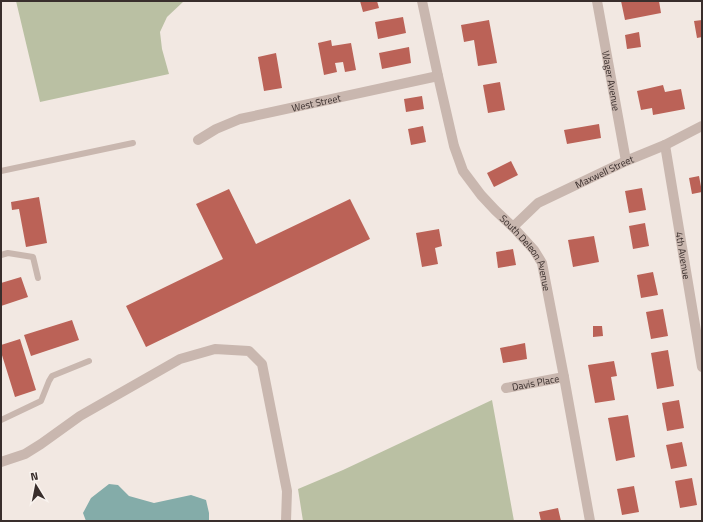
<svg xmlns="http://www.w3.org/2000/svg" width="703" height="522" font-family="'Titillium Web',sans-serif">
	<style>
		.green { fill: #bac0a3 }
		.water { fill: #84aca9 }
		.building { fill: #bb6257 }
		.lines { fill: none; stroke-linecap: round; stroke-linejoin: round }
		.service { stroke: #c9b7af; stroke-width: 6 }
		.minor { stroke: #c9b7af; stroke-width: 10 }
		.tertiary { stroke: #c9b7af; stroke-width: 10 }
		.labels { text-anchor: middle; stroke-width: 4; stroke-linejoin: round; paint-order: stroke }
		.street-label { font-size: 10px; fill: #392e2c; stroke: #f9f3ef }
	</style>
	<rect width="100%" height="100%" fill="#f2e8e2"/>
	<!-- green -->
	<path class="green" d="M16,1H184L167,17L160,32L162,49L169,74L40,102Z
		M492,400L514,521H303L298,489L343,470Z"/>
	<!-- water -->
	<path class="water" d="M109,484L118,485L129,496L154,503L191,495L206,500L209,513V521H86L83,513L91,498Z"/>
	<!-- building -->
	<path class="building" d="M360,1H377L379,8L363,12Z
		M621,1H659L661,13L625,20Z
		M403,17L406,33L378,39L375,22Z
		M489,20L497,63L478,66L474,40L464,42L461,25Z
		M702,20V37L697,38L694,21Z
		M639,32L641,47L627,49L625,35Z
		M331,40L332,46L351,43L356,70L345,72L343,62L335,63L337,72L324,75L318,43Z
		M409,47L411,63L382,69L379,53Z
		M276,53L282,88L264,91L258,57Z
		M500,82L505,110L488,113L483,85Z
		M663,85L665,92L681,89L685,109L653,115L652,108L641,110L637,91Z
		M422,96L424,109L406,112L404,99Z
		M599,124L601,138L567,144L564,130Z
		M423,126L426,142L411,145L408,129Z
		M511,161L518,175L494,187L487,173Z
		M699,176L702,192L692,194L689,178Z
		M642,188L646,210L629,213L625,191Z
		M229,189L256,244L350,199L370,239L146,347L126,306L223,259L196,204Z
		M39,197L47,243L26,247L19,209L12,210L11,202Z
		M645,223L649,246L633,249L629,226Z
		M439,229L442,246L435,248L438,264L422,267L416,233Z
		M594,236L599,262L573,267L568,240Z
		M513,249L516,265L498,268L496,252Z
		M653,272L658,295L641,298L637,275Z
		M21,277L28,297L1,306V283Z
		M663,309L668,336L651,339L646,312Z
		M72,320L79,340L31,356L24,335Z
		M593,326H602L603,336L593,337Z
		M20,339L36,390L15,397L1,352V345Z
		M525,343L527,359L503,363L500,348Z
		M668,350L674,386L657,389L651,353Z
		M614,361L617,376L611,377L615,400L595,403L588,365Z
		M679,400L684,428L667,431L662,403Z
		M628,415L635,457L616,461L608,418Z
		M682,442L687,466L671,469L666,445Z
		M692,478L697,505L680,508L675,481Z
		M634,486L639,512L622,515L617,489Z
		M558,508L561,521H541L539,512Z"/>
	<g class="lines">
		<!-- service -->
		<path class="service" d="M1,171L133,143
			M1,255L8,253L33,257L38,278
			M1,420L41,401L49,381L52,376L89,361"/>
		<!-- minor -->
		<g class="minor">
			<path id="s1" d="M597,1L626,161"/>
			<path id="s2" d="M198,140L216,129L240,119L438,76"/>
			<path id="s3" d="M665,145L702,367"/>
			<path id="s4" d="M513,227L538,203L626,161L665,145L702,126"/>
			<path id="s5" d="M506,388L564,377"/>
			<path d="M1,462L25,454L41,444L80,416L180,359L215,349L249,351L262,364L287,491L286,521"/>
		</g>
		<!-- tertiary -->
		<path class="tertiary" id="s6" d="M422,1L438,76L454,146L463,171L481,195L495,210L513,227L534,250L542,263L564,377L590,521"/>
	</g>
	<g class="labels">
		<!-- street labels -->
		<g class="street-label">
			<text dy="4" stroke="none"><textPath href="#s1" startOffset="81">Wager Avenue</textPath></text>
			<text dy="4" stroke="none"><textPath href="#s2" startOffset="125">West Street</textPath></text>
			<text dy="4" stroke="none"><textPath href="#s4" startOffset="108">Maxwell Street</textPath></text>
			<text dy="4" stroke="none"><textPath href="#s6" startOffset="280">South Deleon Avenue</textPath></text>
			<text dy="4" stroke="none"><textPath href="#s3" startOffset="112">4th Avenue</textPath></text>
			<text dy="4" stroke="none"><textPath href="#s5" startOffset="30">Davis Place</textPath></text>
		</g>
	</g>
	<!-- border -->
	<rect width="703" height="522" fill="none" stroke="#392e2c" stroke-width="4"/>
	<!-- north arrow -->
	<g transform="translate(36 486) rotate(350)" stroke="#f9f3ef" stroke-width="3" paint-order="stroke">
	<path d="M0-3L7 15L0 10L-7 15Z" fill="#392e2c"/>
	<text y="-6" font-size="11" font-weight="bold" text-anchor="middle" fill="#392e2c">N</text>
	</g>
</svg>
